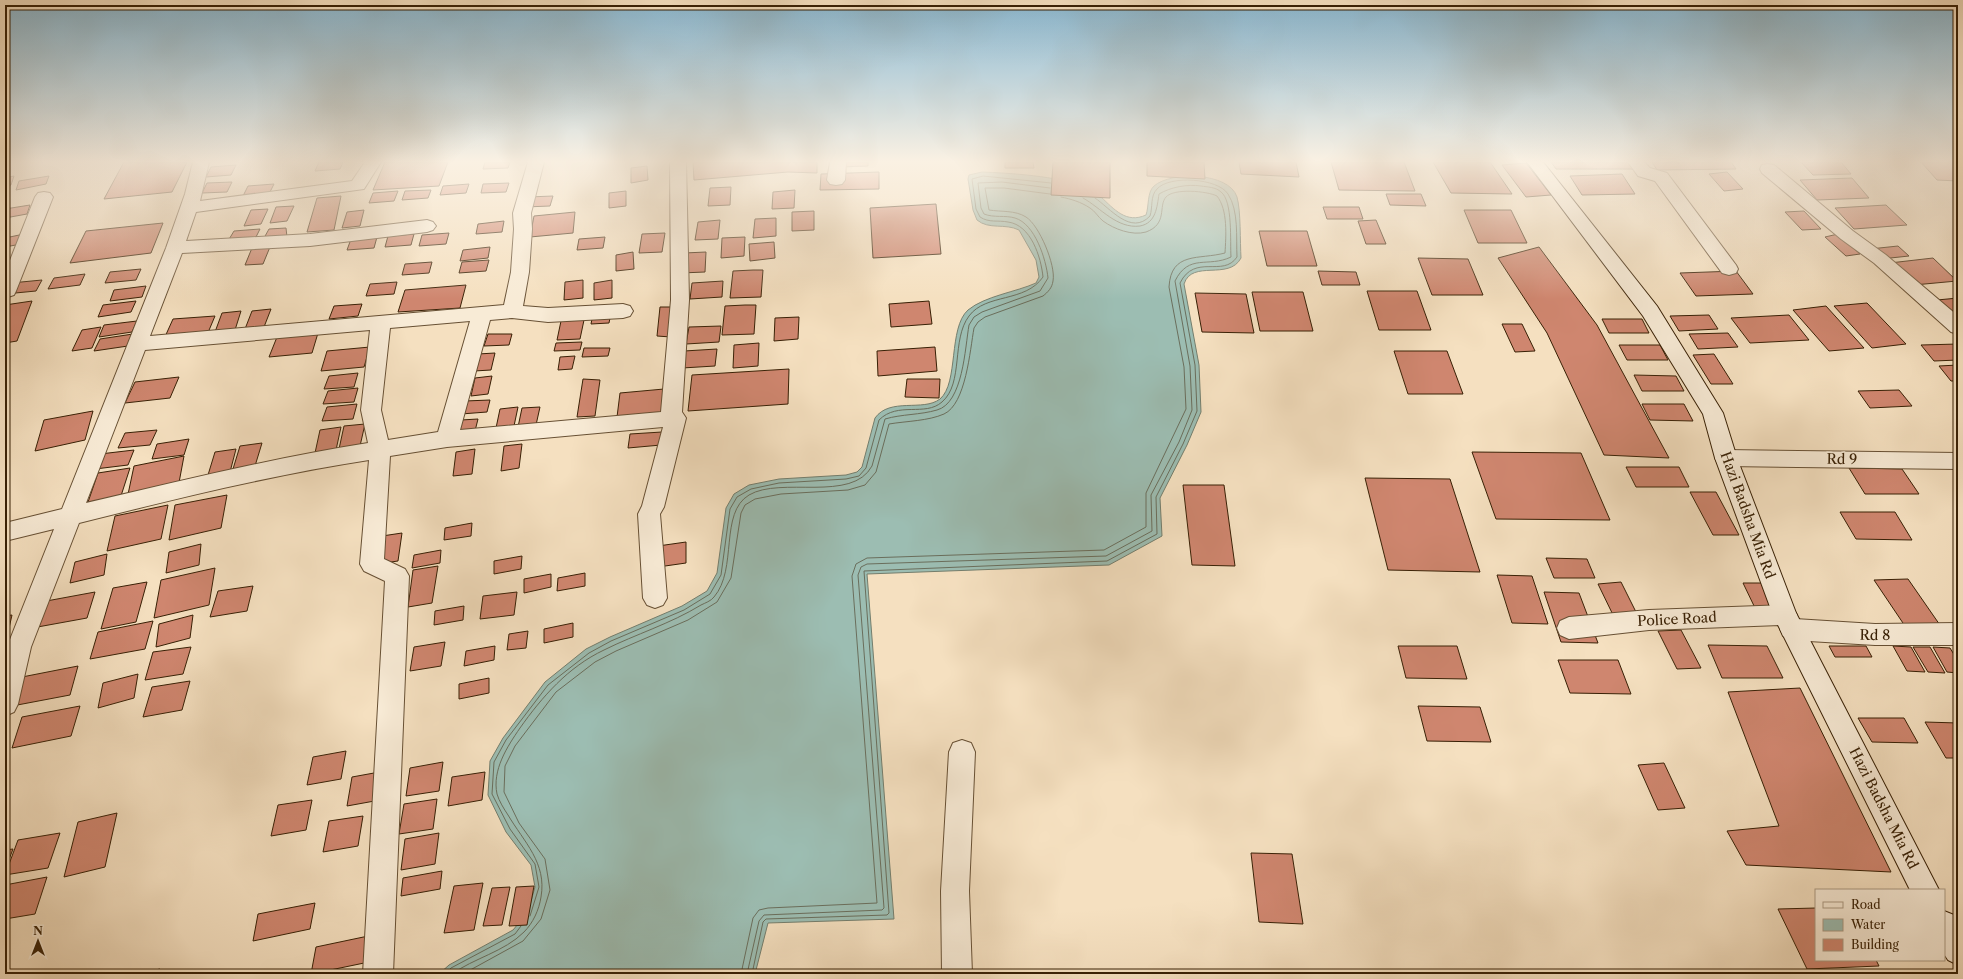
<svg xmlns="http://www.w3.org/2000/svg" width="1963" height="979" font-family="'Libre Caslon Text',serif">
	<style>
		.water { fill: #9cbdb2; stroke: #747e6d }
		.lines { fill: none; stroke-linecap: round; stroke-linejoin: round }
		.shore { stroke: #6a6e5c; stroke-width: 1 }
		.building { fill: #cf866f; stroke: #382005 }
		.minor-casing { stroke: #675034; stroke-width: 2 }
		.secondary-casing { stroke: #382005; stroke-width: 2 }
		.minor { fill: #f8ebd6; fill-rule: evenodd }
		.secondary { fill: #f8ebd6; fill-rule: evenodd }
		.labels { text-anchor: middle; stroke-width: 3; stroke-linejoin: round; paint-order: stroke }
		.street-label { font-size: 14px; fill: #382005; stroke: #f8ebd6 }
	</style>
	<rect width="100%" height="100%" fill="#f5e0c0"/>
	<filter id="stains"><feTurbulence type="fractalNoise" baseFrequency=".005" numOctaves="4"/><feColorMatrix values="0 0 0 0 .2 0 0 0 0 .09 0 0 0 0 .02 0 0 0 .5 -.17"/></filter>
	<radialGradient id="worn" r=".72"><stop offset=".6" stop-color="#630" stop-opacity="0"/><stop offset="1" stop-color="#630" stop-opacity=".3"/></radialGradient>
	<!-- water -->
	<path class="water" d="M982,172C1007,173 1061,176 1082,187C1088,190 1096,193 1101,197C1114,209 1126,224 1146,215C1149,207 1147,192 1154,186C1171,171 1229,172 1237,197C1241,211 1240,242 1241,258C1229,281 1192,259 1184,284L1199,365L1201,412L1187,445L1160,498L1162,536L1109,565L867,574L894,919L768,923L755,974H439L449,965L513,930L528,912L535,887L531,865L506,832L488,795L490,761L503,738L545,682L586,649L610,637L682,606L707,591L717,573L726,508L734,494L749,485L779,479L846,475L857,472L862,467L875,418C890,397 923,412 940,399C959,383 948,328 968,310C985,296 1016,292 1036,283L1039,277L1036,260L1019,230C1005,223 989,230 977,220L973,210L968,179L969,175Z"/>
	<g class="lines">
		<!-- shore -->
		<path class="shore" d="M530,916L539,887L535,864L510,829L492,794L494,762L506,740L548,685L589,653L611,641L684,610L710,594L721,575L730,509L737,497L751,489L779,483L846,479L859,476L866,468L879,420C898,401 925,417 942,402C964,383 951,340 969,316C986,293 1025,303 1043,277C1041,257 1031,225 1008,222C998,220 989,223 980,217L976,209L972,179L983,176L1051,183
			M445,974L451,968L515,934L521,926
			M452,974C474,958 504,952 524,932C533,923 539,910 541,897C547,863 524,842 508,815C504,809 499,801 497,794C492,770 507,747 520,728C542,697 568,667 604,650C636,634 670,624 701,605C705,603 711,601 714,597C738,569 719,513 749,495C781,476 852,503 872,466L885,419C902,414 920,415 937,410C963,403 965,348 969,325L974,317L982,312L1040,291L1048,278C1046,259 1035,224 1015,218C1005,215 994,218 984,214L981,208L978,183L1002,182L1050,188
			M463,974L523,941L541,919L550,890L545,859L519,823L504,792L505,766L515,746L556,692L595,662L616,651L688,620L717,602L731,578L741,513L745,505L755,499L781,494L848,490L865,485L876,472L889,424C907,421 928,421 944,414C966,404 970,350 974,328L978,322L985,317L1043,296C1048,292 1052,288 1053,281C1056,265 1039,225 1026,217C1015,210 1001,212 989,210L985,188H1004L1050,194
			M741,974L753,918L759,910L768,908L877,903L852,576L856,564L867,558L1104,550L1146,527V493L1186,409L1184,367L1169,287C1171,251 1199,260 1225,253C1226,236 1228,210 1217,196C1207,191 1174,188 1166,197C1158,206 1168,224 1146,232C1132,236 1114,229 1103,221C1098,217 1095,211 1090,208C1081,202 1071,199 1061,197
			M747,974L759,921L764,915L882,910L884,908L858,575L861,567L867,564L1106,556L1152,531L1151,495L1179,442L1192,410L1190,366L1175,281C1189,253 1208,268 1231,257C1230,242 1233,201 1221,192C1216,187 1207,187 1201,186C1187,184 1171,187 1159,194C1157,207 1156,223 1140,226C1117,229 1101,208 1083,198
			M752,974L763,922L766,919L887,915L889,913L864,571L1107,561L1157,534L1156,497L1183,444L1197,411L1195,365L1180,283C1195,253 1223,278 1237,257C1236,237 1239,211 1228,194C1218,178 1169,175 1157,189C1150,196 1153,207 1150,216C1131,236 1110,208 1095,198"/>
	</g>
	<!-- building -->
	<path class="building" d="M124,162H187L172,192L104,199Z
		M319,162H343L340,169L315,171Z
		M385,162H448L439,186L373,190Z
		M485,162H510L508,168L483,169Z
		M693,162H817V173L788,172L694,180Z
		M840,162H868V166L840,167Z
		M1005,162H1033L1034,168H1005Z
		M1053,162H1110V198L1051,195Z
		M1147,162H1204L1205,179L1147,176Z
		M1239,162H1296L1299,177L1241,174Z
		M1331,162H1404L1415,191L1339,190Z
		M1433,162H1490L1512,194L1451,193Z
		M1551,162H1631L1635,169H1556Z
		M1652,162H1731L1736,169L1657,170Z
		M1801,162H1841L1851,174L1813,175Z
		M1921,162H1957L1958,181L1937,180Z
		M1526,163L1551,195L1526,197L1502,165Z
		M236,165L231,175L206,177L211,167Z
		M647,166L648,180L631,183V168Z
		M879,172V189L820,190L821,174Z
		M1727,172L1743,189L1724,191L1709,174Z
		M1622,174L1635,194L1582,195L1570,176Z
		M14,176L11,185L5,186V178Z
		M49,176L46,184L16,190L19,181Z
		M1852,178L1869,198L1817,200L1800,180Z
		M232,182L227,192L202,193L207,183Z
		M509,183L506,192L481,193L483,184Z
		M274,184L269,194L243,196L248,186Z
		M469,184L466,193L440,195L443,186Z
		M731,187L730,205L708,206L710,188Z
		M431,190L428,198L402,200L405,191Z
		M795,190L794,208L772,209L773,192Z
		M398,191L394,201L369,203L373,193Z
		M626,191V206L609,208V193Z
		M1386,194H1421L1426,206L1390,205Z
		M341,196L334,230L307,232L317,198Z
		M553,196L550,206L525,207L528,197Z
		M936,204L941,254L873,258L870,208Z
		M30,205L27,214L5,218V209Z
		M1886,205L1907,225L1854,229L1835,208Z
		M294,206L287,221L270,223L276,207Z
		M1323,207H1359L1363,219H1327Z
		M268,209L261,224L244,226L251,210Z
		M364,210L360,226L342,228L347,212Z
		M1464,210H1511L1527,243H1478Z
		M814,211V230L792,231V212Z
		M1804,211L1821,229L1802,230L1785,212Z
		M575,212L573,233L530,237L534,216Z
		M776,218V236L753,238L755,219Z
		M720,220L718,239L695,240L698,222Z
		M1376,220L1386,244H1366L1358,221Z
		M504,221L502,232L476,234L478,224Z
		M163,223L151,253L70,263L86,231Z
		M286,228L287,237L264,238L269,229Z
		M260,229L255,239L228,241L234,231Z
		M1259,231H1307L1317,266H1267Z
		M449,233L446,244L419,246L422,235Z
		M665,233L662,252L639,253L642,234Z
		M24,234L21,244L5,247V238Z
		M414,234L411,245L385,247L388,236Z
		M1838,234L1860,254L1846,256L1825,237Z
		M377,237L374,248L347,250L351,239Z
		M605,237L603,248L577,250L579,239Z
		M745,237L744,256L721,258L722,238Z
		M774,242L775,258L750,261L749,244Z
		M1898,246L1909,256L1881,259L1870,249Z
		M270,247L263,264L245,265L252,248Z
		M490,247L488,258L460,261L463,250Z
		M1539,247L1597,325L1669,458L1604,455L1547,333L1498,258Z
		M633,252L634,269L616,271V255Z
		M706,252L705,272L681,273L684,253Z
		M1418,258L1468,259L1483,295H1432Z
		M1933,258L1957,281L1903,286L1881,264Z
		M489,260L486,271L459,273L462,262Z
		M432,262L429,273L402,275L405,264Z
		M141,269L136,280L105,283L110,272Z
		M753,270H763L761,297L730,298L733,271Z
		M1318,271L1356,272L1360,285H1322Z
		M1736,271L1753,294L1696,296L1680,273Z
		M85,274L80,285L48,289L54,278Z
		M42,280L36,291L5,294L11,283Z
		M583,280V298L564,300L565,282Z
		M612,280V298L594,300V283Z
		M723,281L722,297L690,299L692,283Z
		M397,282L394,294L366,296L370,284Z
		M466,285L460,308L398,312L405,290Z
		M146,286L142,297L110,301L114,290Z
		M1367,291H1417L1431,330H1379Z
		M1252,292H1303L1313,331H1260Z
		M1195,293L1246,294L1254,333L1202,332Z
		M1958,298V321L1937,300Z
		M32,301L17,341L5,343V305Z
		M136,301L131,312L98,317L103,305Z
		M929,301L932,324L891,327L889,304Z
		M1867,303L1906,344L1872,348L1834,306Z
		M362,304L358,316L329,319L334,306Z
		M745,305H756L754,334L722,335L725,306Z
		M1826,306L1864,348L1829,351L1793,310Z
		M660,307H675L671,337L657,336Z
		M271,309L264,327L245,329L252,311Z
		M241,311L235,330L215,332L222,313Z
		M611,313L609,323L591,324L593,314Z
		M1709,315L1718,329L1679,331L1670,316Z
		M1789,315L1809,340L1750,343L1731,318Z
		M215,316L207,335L164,339L173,319Z
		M799,317L798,339L774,341L775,318Z
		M1602,319H1642L1649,333H1609Z
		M584,320L580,339L557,340L561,321Z
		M137,321L132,332L99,337L104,325Z
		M1502,324H1522L1535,351L1515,352Z
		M721,326L719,342L686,344L689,327Z
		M101,327L92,348L72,351L82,330Z
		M318,333L312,353L269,357L277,337Z
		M1728,333L1738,347L1698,349L1689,334Z
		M133,334L128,346L94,351L100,339Z
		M488,334H512L509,345L484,346Z
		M582,342L580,350L554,351L556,343Z
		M759,343L758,366L733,368L734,345Z
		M1958,344V360L1934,361L1921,345Z
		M1619,345H1660L1668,360H1627Z
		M370,347L364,367L321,371L327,351Z
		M935,347L937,371L878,376L877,351Z
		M584,348H610L608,356L582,357Z
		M717,349L715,366L682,368L684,351Z
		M1394,351H1447L1463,394H1408Z
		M495,353L491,370L474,371L478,354Z
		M1714,354L1733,384H1711L1693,355Z
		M575,356L572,369L558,370L560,357Z
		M1958,365V381H1951L1939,366Z
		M789,369L788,404L688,411L692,375Z
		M358,373L354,387L324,389L329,376Z
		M1634,375L1676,376L1684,391H1642Z
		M492,376L488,394L471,396L475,378Z
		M179,377L170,398L125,403L135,382Z
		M583,379L600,380L595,416L577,417Z
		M907,379H940L939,398L905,397Z
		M358,388L354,402L323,404L328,391Z
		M664,389L661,414L617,417L620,393Z
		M1899,390L1912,406L1870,408L1858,391Z
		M490,400L487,412L461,414L465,401Z
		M357,404L353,419L322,421L327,407Z
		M1642,404H1684L1693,421L1650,420Z
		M518,407L514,426L496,428L500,409Z
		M540,407L536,425L518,427L522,408Z
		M93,411L85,440L35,451L44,420Z
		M478,419L475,431L458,433L461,420Z
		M365,424L360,446L339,449L344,426Z
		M341,427L336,450L315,453L320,430Z
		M157,430L150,445L118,448L125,433Z
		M662,432L661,445L628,448L630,434Z
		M189,439L184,455L152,459L157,444Z
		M262,443L255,466L233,469L240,446Z
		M522,444L519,468L501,471L504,446Z
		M236,449L230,472L208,475L215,452Z
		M475,449L472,474L453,476L456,452Z
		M134,450L128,465L95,469L100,454Z
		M1472,452L1581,453L1610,520L1496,519Z
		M184,456L178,488L127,499L134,466Z
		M1626,467H1679L1689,487H1636Z
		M130,468L119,502L86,508L98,473Z
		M1849,468L1902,469L1919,494H1865Z
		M1365,478L1450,479L1480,572L1388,570Z
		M1183,485H1224L1235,566L1192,565Z
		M1690,492H1716L1739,535H1713Z
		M227,495L221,528L169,540L175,505Z
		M168,505L161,539L107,551L115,516Z
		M1840,512H1895L1912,540L1856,539Z
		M472,523L471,536L444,540L445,528Z
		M402,533L398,561L377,564L382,536Z
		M686,542V563L658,567V546Z
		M201,544L199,565L166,573L169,552Z
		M441,550L440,563L412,568L414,555Z
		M107,554L104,575L70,583L75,562Z
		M522,556L521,569L494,574V561Z
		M1546,558L1587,559L1595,578H1554Z
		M438,566L432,603L408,607L413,570Z
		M215,568L209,605L154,618L161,580Z
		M585,573V586L557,591L558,578Z
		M551,574V587L524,593V579Z
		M1497,575L1532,576L1548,624L1512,623Z
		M1908,579L1942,628L1907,629L1874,580Z
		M147,582L136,622L101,629L113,588Z
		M1621,582L1639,618L1615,619L1598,584Z
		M1743,583H1769L1779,610H1756Z
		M253,586L247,611L210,617L218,591Z
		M95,592L87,618L32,628L41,602Z
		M517,592L514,615L480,619L483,596Z
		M1544,592L1579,593L1598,643L1561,642Z
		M464,606L463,620L434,625L435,611Z
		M12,615L7,637L5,638V616Z
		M193,615L190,638L156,647L159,624Z
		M153,621L145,649L90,659L98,632Z
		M573,623V637L544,643V629Z
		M1681,630L1701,668L1677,669L1658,631Z
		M528,631L526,648L507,650L509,634Z
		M445,642L441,666L410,671L414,647Z
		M1708,645L1767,646L1783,678H1722Z
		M495,646L494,660L464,666L466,651Z
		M1398,646H1457L1467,679L1406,678Z
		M1829,646H1866L1872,657H1835Z
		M1893,646L1911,647L1925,672L1907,671Z
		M191,647L183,674L145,680L153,652Z
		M1913,647H1930L1945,673L1928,672Z
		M1933,647L1950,648L1958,661V673L1947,672Z
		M1558,660H1618L1631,694L1570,693Z
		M78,666L70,695L12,706L22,677Z
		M138,674L134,698L98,708L103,683Z
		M489,678V693L459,699V684Z
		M190,681L182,710L143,717L152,687Z
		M1800,688L1891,872L1746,865L1727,831L1779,826L1728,692Z
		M80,706L71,736L12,748L22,717Z
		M1418,706L1480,707L1491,742L1427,741Z
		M1858,718H1904L1918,743L1872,742Z
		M1925,722L1958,723V758H1946Z
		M346,751L341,779L307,785L313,757Z
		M443,762L439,791L406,796L410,768Z
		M1664,763L1685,808L1658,810L1638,765Z
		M385,771L380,800L347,806L352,777Z
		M485,772L482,800L448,806L452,777Z
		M437,799L433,829L399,834L404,804Z
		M312,800L306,830L271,836L278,805Z
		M117,813L105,867L64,877L78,822Z
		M363,816L358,846L323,852L329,821Z
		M60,833L48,868L5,875L18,840Z
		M439,833L435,864L401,870L405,839Z
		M13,849L5,870V850Z
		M1251,853L1292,854L1303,924L1259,922Z
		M442,871L440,889L401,896L403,878Z
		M47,877L35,914L5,919V885Z
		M483,883L474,930L444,933L454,886Z
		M534,886L527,925L509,926L516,887Z
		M510,887L502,925L483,926L492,888Z
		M315,903L310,929L253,941L258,914Z
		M1816,908V960H1876L1879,966L1807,969L1778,909Z
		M373,935L369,962L311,974L316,947Z
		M160,969L159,974H135Z"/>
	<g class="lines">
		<defs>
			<path id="minor" d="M193,162H209L200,201L352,181L365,162H381L364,189L196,212L186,241L310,234L427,220L433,222L436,226L433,230L427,232L310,246L182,253L150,336L504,305L511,272L514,229L513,213L528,162H544L531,213L532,229L529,272L523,306L548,308L623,304L630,306L633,311L630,316L623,318L548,322L512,318L490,320L460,430L661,412L671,300L670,162H686L689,300L682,412L686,418L664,507L660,514L667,598L663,605L655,608L647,605L643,598L638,514L642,506L663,427L447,447L390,456L384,559L405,569L409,576L393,974H363L385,581L364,571L360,564L369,460C271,475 175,499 79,523L31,647L18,704L14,712L5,716V654L7,647L54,529L5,541V523L62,509L166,248L185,194ZM470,321L438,432L388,440L381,410L390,328ZM370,330L361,410L368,443C273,458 180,481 86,503L145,350Z
				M830,162H846L845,180L842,184L836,185L830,184L827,180Z
				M1628,162H1644L1650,168L1667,173L1736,265L1738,269L1736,273L1729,275L1722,273L1655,181L1638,176Z
				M1768,164L1774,165L1853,231L1886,255L1958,316V334L1951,332L1874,263L1841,239L1762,173L1760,169L1762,165Z
				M44,192L50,193L53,197L16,291L14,295L5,298V273L35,197L38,193Z
				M1726,450L1958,453V469L1726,466L1718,464L1715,458L1718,452Z
				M1785,605L1793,608L1797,615L1795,619L1875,624L1958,623V645H1875L1792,640L1783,636L1780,629L1782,625L1649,630L1569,639L1560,635L1557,628L1560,621L1569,617L1649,610Z
				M962,740L971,743L975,752L969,891L972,974H942L941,891L949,752L953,743Z"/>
			<path id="secondary" d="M1527,162H1543L1657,306L1723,413L1737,458L1796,613L1939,890H1910L1773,615L1715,458L1703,414L1643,316Z
				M1944,911L1954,915L1958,921V965L1948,960L1944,954Z"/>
		</defs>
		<!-- minor casing -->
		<use href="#minor" class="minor-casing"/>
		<!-- secondary casing -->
		<use href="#secondary" class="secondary-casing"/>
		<!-- minor -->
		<use href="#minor" class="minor"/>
		<!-- secondary -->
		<use href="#secondary" class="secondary"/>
	</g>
	<!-- sky -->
	<linearGradient id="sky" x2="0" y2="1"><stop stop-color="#89b8d2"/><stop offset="0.54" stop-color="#faf1e3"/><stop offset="1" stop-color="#faf1e3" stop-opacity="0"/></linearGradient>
	<rect width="1963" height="299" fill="url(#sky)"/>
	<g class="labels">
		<!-- street labels -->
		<g class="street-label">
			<text transform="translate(1842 459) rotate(1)" y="5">Rd 9</text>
			<text transform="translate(1748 515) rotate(70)" y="5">Hazi Badsha Mia Rd</text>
			<text transform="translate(1677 619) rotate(-3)" y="5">Police Road</text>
			<text transform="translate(1875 635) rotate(1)" y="5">Rd 8</text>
			<text transform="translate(1884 808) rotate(63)" y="5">Hazi Badsha Mia Rd</text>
		</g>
	</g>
	<!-- margin -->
	<rect width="1963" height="979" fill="none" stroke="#f5e0c0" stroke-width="20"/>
	<rect x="6" y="6" width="1951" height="967" fill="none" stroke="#382005" stroke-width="2"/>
	<rect x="10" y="10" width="1943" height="959" fill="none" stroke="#382005"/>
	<!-- legend -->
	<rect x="1815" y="889" width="130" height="72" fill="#f8ebd6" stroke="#ab9a82"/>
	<rect x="1823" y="902" width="20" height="6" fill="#f8ebd6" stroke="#ab9a82"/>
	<text x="1851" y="909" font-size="12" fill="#382005">Road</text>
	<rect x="1823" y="919" width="20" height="12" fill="#9cbdb2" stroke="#ab9a82"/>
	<text x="1851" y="929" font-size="12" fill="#382005">Water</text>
	<rect x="1823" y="939" width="20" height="12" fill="#cf866f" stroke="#ab9a82"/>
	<text x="1851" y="949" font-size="12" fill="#382005">Building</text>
	<!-- north arrow -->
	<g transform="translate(38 941)" stroke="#f8ebd6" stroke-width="3" paint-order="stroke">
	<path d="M0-3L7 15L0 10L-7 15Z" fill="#382005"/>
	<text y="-6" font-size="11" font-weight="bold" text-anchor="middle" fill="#382005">N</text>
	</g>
	<rect width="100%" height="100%" filter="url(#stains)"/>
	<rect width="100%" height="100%" fill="url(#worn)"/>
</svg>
